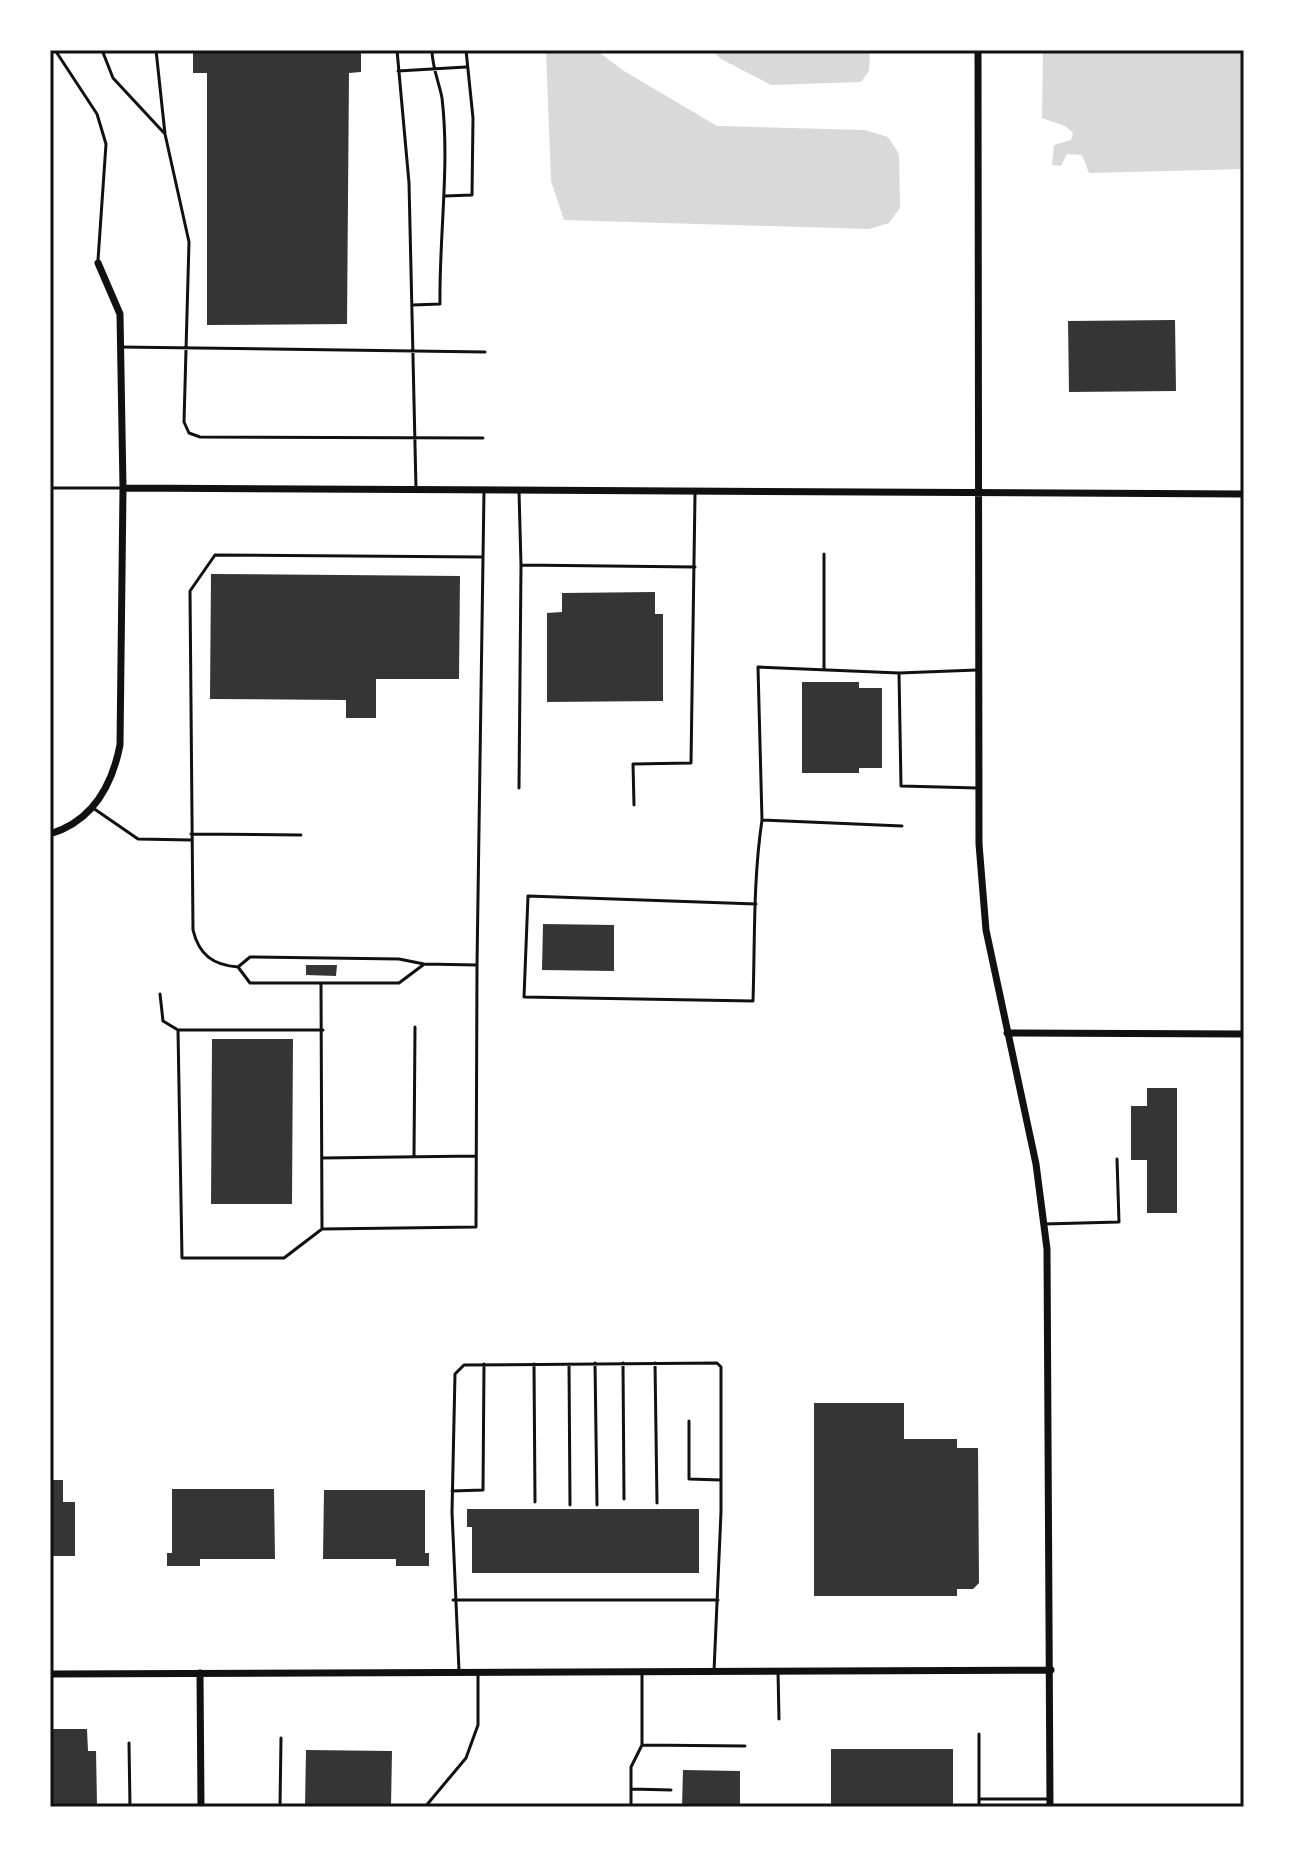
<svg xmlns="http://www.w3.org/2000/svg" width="1294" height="1857" font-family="Ubuntu,sans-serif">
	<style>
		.water { fill: #d9d9d9 }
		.building { fill: #353535 }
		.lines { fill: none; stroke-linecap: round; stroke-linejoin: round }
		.service { stroke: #111; stroke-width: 3 }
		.minor { stroke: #111; stroke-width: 7 }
		.neatline { fill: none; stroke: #111; stroke-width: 3 }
	</style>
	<rect width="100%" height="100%" fill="#fff"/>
	<!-- water -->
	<path class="water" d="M546,50H596L624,71L717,126L864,130L888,137L899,154L900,208L889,223L869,229L564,220L551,181Z
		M712,50H870L869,71L861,82L771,85L721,59Z
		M1043,50H1244V169L1089,173L1082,155L1067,154L1061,166L1052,165L1054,145L1071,140L1073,133L1065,126L1042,118Z"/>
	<!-- building -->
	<path class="building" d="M193,50H361V72L349,73L347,324L207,325V73H193Z
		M1175,320L1176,391L1069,392L1068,321Z
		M211,574L460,576L459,679H376V718H346V700L210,699Z
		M655,592V614H663V701L547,702V613L562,612V593Z
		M802,682H859V688H882V768H859V773H802Z
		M543,924L614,925V971L542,970Z
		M306,965H337L336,976L306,975Z
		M212,1039H293L292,1204H211Z
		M1147,1088H1177V1213H1147V1160H1131V1106H1147Z
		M814,1403H904V1439H957V1448H978L979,1583L973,1589H957V1596H814Z
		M50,1480H63V1502H75V1556H50Z
		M172,1489H274L275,1559H200V1566H167V1553H172Z
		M324,1490H425V1553H429V1566H396V1559H323Z
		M467,1509H699V1573H472V1527H467Z
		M50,1729H87L88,1751H96L97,1804H50Z
		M831,1749H953V1807H831Z
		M306,1750L392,1751L391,1807H305Z
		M683,1770L740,1771V1807H682Z"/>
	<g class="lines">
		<!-- service -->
		<path class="service" d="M55,50L97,114L106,144L98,260
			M102,50L113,78L165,134L189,242L184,422L189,433L200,437L483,438
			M156,50L165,134
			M397,50L409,183L416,488
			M398,71L466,67
			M445,196L472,195L473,118L466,50
			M413,305L440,304C439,236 450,166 442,98C439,82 432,67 432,50
			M120,347L485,352
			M50,488H123
			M519,491L521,565L695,567
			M824,554V669
			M482,557L215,555L190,591L193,930C199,955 213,965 238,967L250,957L399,959L424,964L477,965L484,490
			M977,670L899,673L901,786L978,788
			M899,673L758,667L762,820L902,826
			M519,788L521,565
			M634,805L633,764L691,763L695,494
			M93,808L138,839L191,840
			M191,834L301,835
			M756,904L528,896L524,997L753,1001C755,941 753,880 762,820
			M238,967L250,983H399L423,965
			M160,994L163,1021L178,1030L182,1258H284L322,1229L321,983
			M178,1030H323
			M414,1156L415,1027
			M322,1158L476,1156
			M1044,1224L1119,1222L1117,1159
			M322,1229L476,1227L477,965
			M595,1363L597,1505
			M623,1363L624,1499
			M655,1363L657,1503
			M534,1364L535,1502
			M569,1364L570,1505
			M689,1421V1479L721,1480
			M452,1491L483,1490L484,1364
			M453,1600H718
			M459,1670L452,1512L455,1374L464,1365L717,1363L721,1367V1512L714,1671
			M778,1671L779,1719
			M129,1743L130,1807
			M642,1745L745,1746
			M631,1789L671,1790
			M979,1799H1047
			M280,1807L281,1738
			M425,1807L466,1758L478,1725V1672
			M631,1807V1767L642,1745V1671
			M979,1807V1734"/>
		<!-- minor -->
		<path class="minor" d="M978,50L979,844L986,930L1036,1164L1047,1249L1050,1807
			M123,488L1244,494
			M50,834C93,821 112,786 120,745L123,488L120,314L98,263
			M1007,1033L1244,1034
			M200,1673L201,1807
			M50,1674L1051,1670"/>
	</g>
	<!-- border -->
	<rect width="1294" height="1857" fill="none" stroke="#ffffff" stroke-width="104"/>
	<rect x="52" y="52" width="1190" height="1753" class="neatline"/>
</svg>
